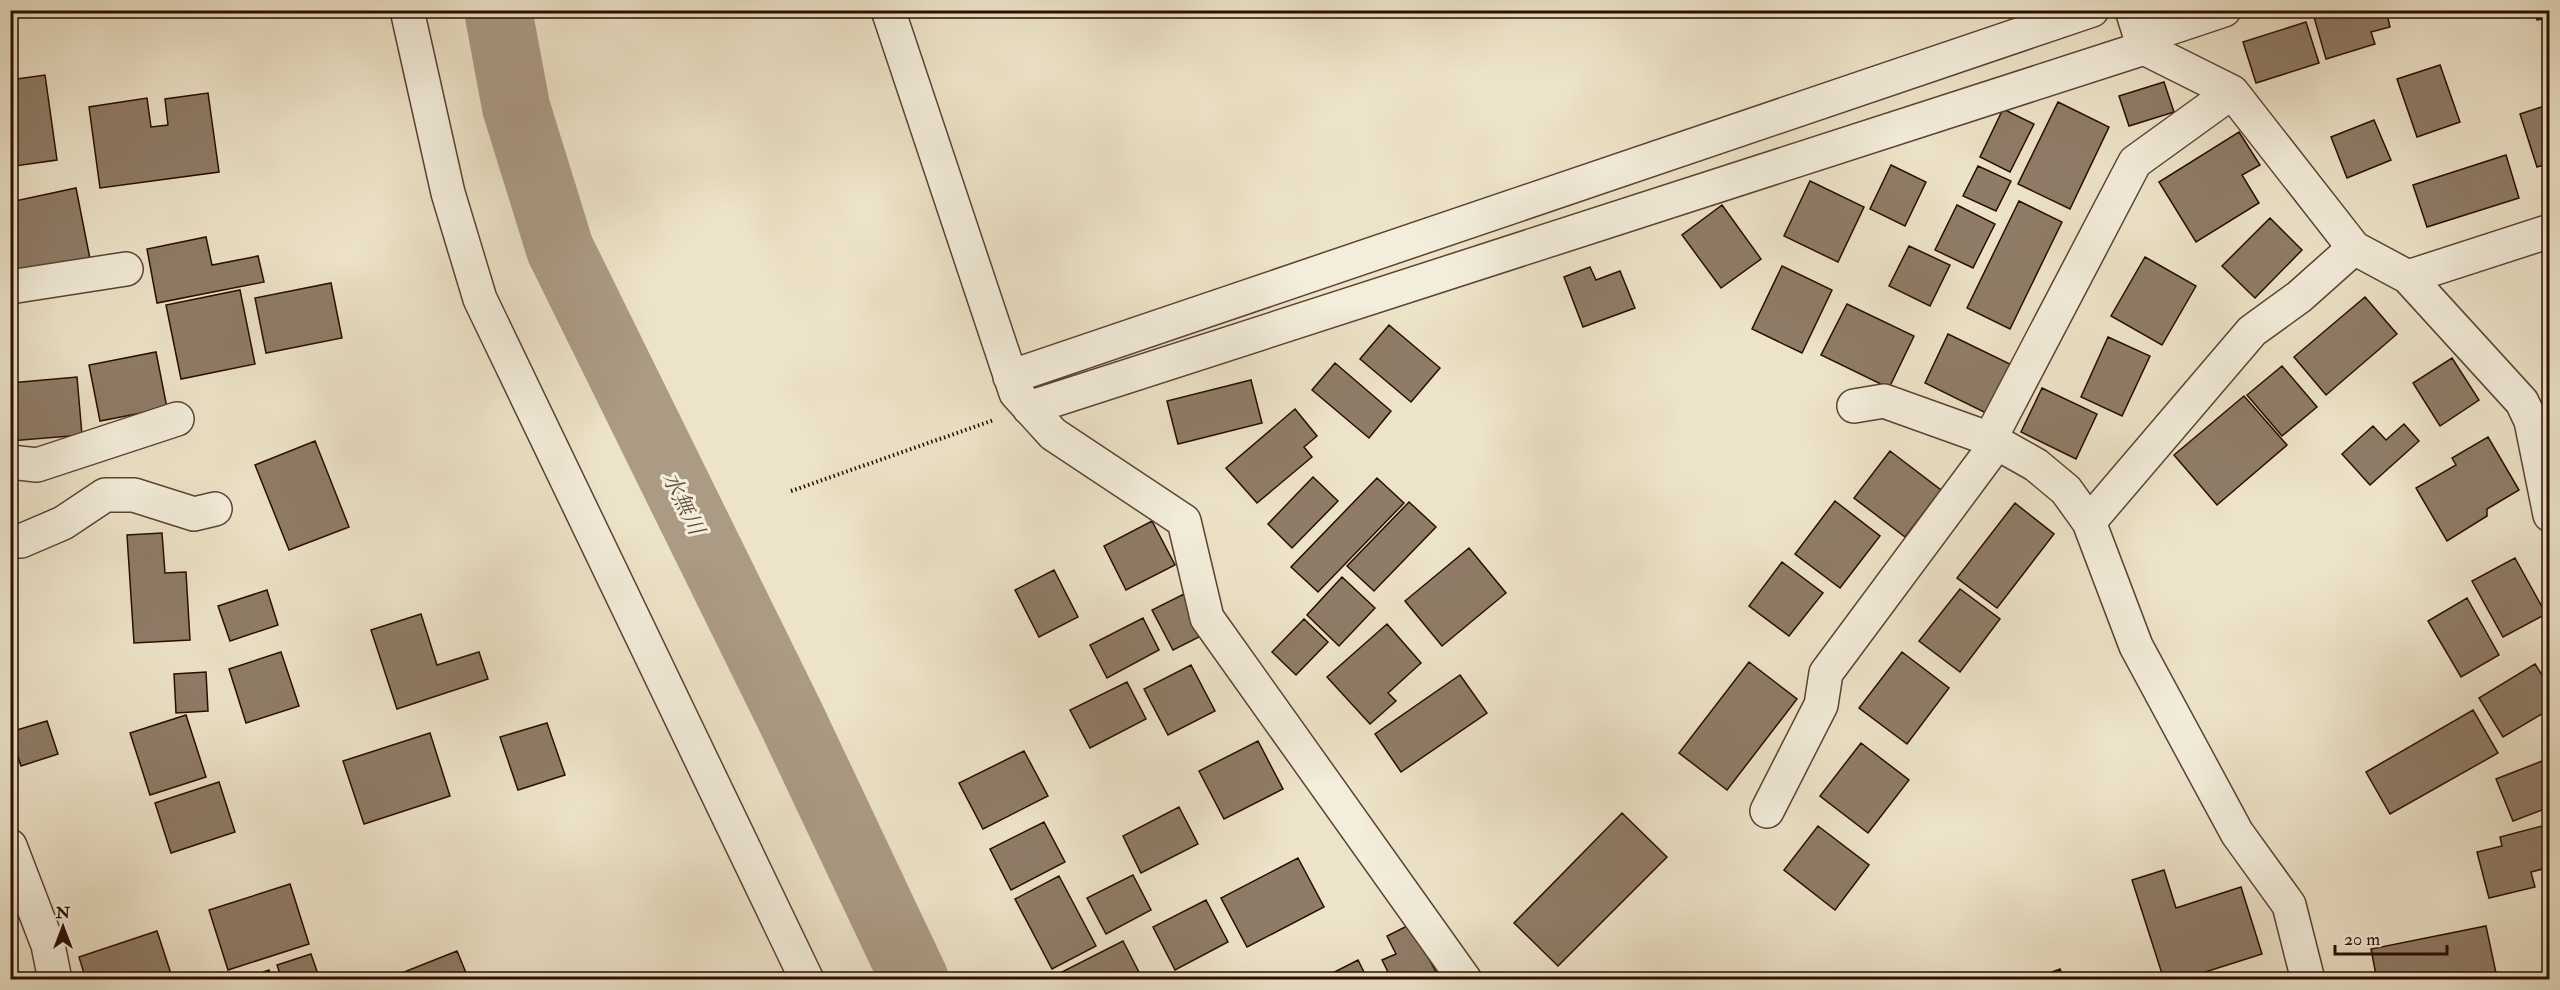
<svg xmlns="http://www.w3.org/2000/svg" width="2560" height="990" font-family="'IM FELL Double Pica','Noto Serif JP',serif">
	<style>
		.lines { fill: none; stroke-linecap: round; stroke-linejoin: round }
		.river { stroke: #ab9a84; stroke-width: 68 }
		.building { fill: #8f7c68; stroke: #2a0d00; stroke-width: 1.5 }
		.minor-casing { stroke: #5b4232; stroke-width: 36 }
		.path { stroke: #2a0d00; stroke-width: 4; stroke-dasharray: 1.5 3; stroke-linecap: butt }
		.minor { stroke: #f3eddb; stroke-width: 33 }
		.labels { text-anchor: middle; stroke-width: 6; stroke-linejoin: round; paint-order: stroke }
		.water-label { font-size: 22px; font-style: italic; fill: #644c3b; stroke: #f3eddb }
	</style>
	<rect width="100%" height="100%" fill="#ede3c8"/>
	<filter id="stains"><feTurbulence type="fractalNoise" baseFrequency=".00333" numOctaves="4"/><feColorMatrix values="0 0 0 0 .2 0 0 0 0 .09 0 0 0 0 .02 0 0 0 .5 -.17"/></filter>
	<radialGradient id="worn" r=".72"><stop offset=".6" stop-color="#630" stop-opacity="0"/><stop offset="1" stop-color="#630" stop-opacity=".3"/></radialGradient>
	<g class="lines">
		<!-- river -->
		<path class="river" d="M498,10L516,107L560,249L790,716L915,980"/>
	</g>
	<!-- building -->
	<path class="building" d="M2312,10H2386L2390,27L2371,32L2375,44L2326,59Z
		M2536,10H2550V18L2537,20Z
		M2306,22L2319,63L2256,83L2243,42Z
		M2440,65L2460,122L2417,137L2397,79Z
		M45,75L57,160L15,166L10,137V80Z
		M2164,82L2174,112L2129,126L2119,96Z
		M208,93L219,172L100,188L89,107L147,98L151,127L168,125L165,99Z
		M2058,102L2109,127L2070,209L2018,184Z
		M2550,104V163L2537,167L2520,114Z
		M2003,109L2034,124L2010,172L1980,157Z
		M2374,120L2391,160L2347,178L2331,137Z
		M2239,132L2260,165L2242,175L2259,203L2196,242L2159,182Z
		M2506,155L2519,198L2427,227L2413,185Z
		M1891,165L1926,182L1905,226L1870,209Z
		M1978,166L2011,181L1996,211L1963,196Z
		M1810,181L1864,207L1838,262L1784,236Z
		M76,188L90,259L14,275L10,260V202Z
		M2019,201L2062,222L2010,329L1967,308Z
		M1722,205L1761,259L1721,288L1682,235Z
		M1957,205L1995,224L1973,268L1935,250Z
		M2270,218L2302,250L2255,298L2222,266Z
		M206,237L212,265L258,256L264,282L157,303L147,249Z
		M1909,246L1950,265L1930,306L1889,286Z
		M2145,257L2196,286L2162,345L2111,316Z
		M1782,266L1832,290L1802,353L1752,329Z
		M1590,267L1596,280L1620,271L1635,308L1583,327L1564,277Z
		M331,283L342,338L266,353L255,298Z
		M240,290L255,364L181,379L166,305Z
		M2365,297L2397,334L2326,395L2294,357Z
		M1847,304L1914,336L1889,388L1821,355Z
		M1389,325L1440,368L1411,402L1360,359Z
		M1948,334L2010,364L1986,413L1925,383Z
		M2108,337L2150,356L2122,416L2081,397Z
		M156,352L167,408L100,421L89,365Z
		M2452,358L2479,400L2440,426L2413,383Z
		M1335,363L1391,411L1369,438L1312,390Z
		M2282,366L2317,407L2282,436L2247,395Z
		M77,377L82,435L10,441V383Z
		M1251,380L1262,423L1178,444L1167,401Z
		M2042,388L2097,414L2076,459L2021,432Z
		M2244,396L2287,445L2217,505L2174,455Z
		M1295,409L1317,436L1304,447L1312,457L1257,503L1226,468Z
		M2404,424L2419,441L2370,485L2342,454L2373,426L2386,440Z
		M2488,437L2519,490L2487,509V516L2447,541L2416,488L2456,465L2452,458Z
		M315,441L349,527L289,550L255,465Z
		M1890,451L1941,490L1905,537L1854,498Z
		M1313,477L1338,501L1292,548L1268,524Z
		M1377,478L1404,503L1318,592L1291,567Z
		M1835,501L1880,536L1840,588L1795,554Z
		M1409,502L1436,527L1374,591L1347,566Z
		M2015,503L2054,534L1997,608L1957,578Z
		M1152,521L1175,565L1126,590L1104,546Z
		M162,533L165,573L186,572L190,640L134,643L127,535Z
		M1469,548L1506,593L1442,646L1405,601Z
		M2515,558L2546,614L2503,637L2472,581Z
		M1782,562L1823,593L1789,636L1749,606Z
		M1054,570L1078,617L1039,637L1015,590Z
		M1342,577L1375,608L1339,646L1307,615Z
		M1960,589L2000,619L1960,672L1919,641Z
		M267,590L278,625L230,641L218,606Z
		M1184,594L1205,634L1173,650L1152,610Z
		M2467,598L2499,655L2461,677L2428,621Z
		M421,614L437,665L479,652L488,679L397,709L371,630Z
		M1143,618L1159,650L1107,678L1090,645Z
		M1304,619L1328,642L1296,675L1272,652Z
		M1387,624L1421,663L1388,693L1396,701L1370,724L1327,677Z
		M281,652L299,706L246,723L229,669Z
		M1902,652L1949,688L1907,744L1859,708Z
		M1749,662L1797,699L1727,790L1679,753Z
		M2535,664L2550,688V709L2503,737L2479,698Z
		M1191,665L1215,711L1168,735L1144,689Z
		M206,672L208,711L176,713L174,674Z
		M1460,675L1487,713L1401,772L1375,734Z
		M1127,682L1146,719L1090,748L1070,710Z
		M2473,710L2498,753L2390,814L2366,772Z
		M186,715L206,777L150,795L130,733Z
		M47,721L58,754L21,766L10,732Z
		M547,723L565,775L518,790L500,737Z
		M430,733L450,796L364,824L343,761Z
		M1258,741L1283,789L1224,819L1199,771Z
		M1861,743L1909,780L1868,833L1820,796Z
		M1024,751L1048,796L983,829L959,783Z
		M2550,758V807L2513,821L2496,779Z
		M219,782L235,832L171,853L155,803Z
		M1179,807L1198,844L1141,873L1123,836Z
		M1622,813L1667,857L1558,966L1514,923Z
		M1044,822L1065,862L1011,890L990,849Z
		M2550,824V867L2531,872L2535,887L2489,898L2477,852L2502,846L2500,837Z
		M1818,826L1869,865L1835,910L1784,870Z
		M1298,858L1324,907L1247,947L1221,898Z
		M2164,870L2176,908L2241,887L2262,954L2180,980H2164L2132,880Z
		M1133,875L1151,910L1106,934L1087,898Z
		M1059,876L1096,946L1052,969L1015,899Z
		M290,884L309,944L228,970L209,910Z
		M1206,900L1228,942L1175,970L1153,927Z
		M1411,924L1440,980H1392L1382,960L1396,954L1387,936Z
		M2486,926L2496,973L2464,980H2377L2371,949Z
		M157,931L173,980H86L79,957Z
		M1123,941L1143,980H1051L1050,978Z
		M457,951L469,980H384Z
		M311,954L320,980H282L277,965Z
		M1358,960L1368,980H1319Z
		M2060,969L2064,980H2031Z
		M269,970L272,980H241Z"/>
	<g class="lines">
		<defs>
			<path id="minor" d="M407,10L448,193L480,299L807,980
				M888,10L1016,393L1053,434L1184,521L1207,618L1465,980
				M2132,10L2144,48L2232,92L2354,248L2408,277L2522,402L2531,421L2550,515
				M2140,38L2224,10
				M2408,277L2550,231
				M10,287L126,269
				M1010,377L2092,10
				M1854,406L1884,401L1990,439L2036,465L2066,490L2089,522L2252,331L2299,297L2354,248
				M1029,408L2144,48
				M10,462L37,465L177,419
				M2089,522L2136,646L2237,833L2289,905L2308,980
				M10,540L21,541L63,523L105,495H134L194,514L215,509
				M1767,811L1821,705L1826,673L1988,455L1990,439L2135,162L2232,92
				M10,846L48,945L55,980"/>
		</defs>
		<!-- minor casing -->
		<use href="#minor" class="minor-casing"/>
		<!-- path -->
		<path class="path" d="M791,491L994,420"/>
		<!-- minor -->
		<use href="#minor" class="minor"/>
	</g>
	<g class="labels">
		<!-- water labels -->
		<g class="water-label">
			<text transform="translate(684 503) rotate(64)" y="8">水無川</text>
		</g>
	</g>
	<!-- margin -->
	<rect width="2560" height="990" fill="none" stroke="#ede3c8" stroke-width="36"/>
	<rect x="12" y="12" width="2536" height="966" fill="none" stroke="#2a0d00" stroke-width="3"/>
	<rect x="18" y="18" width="2524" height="954" fill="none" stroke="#2a0d00" stroke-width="1.5"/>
	<!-- north arrow -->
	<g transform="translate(63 927)" stroke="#f3eddb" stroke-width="4.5" paint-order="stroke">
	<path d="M0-4.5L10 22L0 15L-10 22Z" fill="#2a0d00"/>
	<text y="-9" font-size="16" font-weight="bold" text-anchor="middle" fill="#2a0d00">N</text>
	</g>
	<!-- scale -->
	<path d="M2335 945v9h112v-9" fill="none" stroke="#2a0d00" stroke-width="3"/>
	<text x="2344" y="945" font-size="18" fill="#2a0d00" stroke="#f3eddb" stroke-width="4.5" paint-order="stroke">20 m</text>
	<rect width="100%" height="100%" filter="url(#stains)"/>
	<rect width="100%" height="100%" fill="url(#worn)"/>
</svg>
